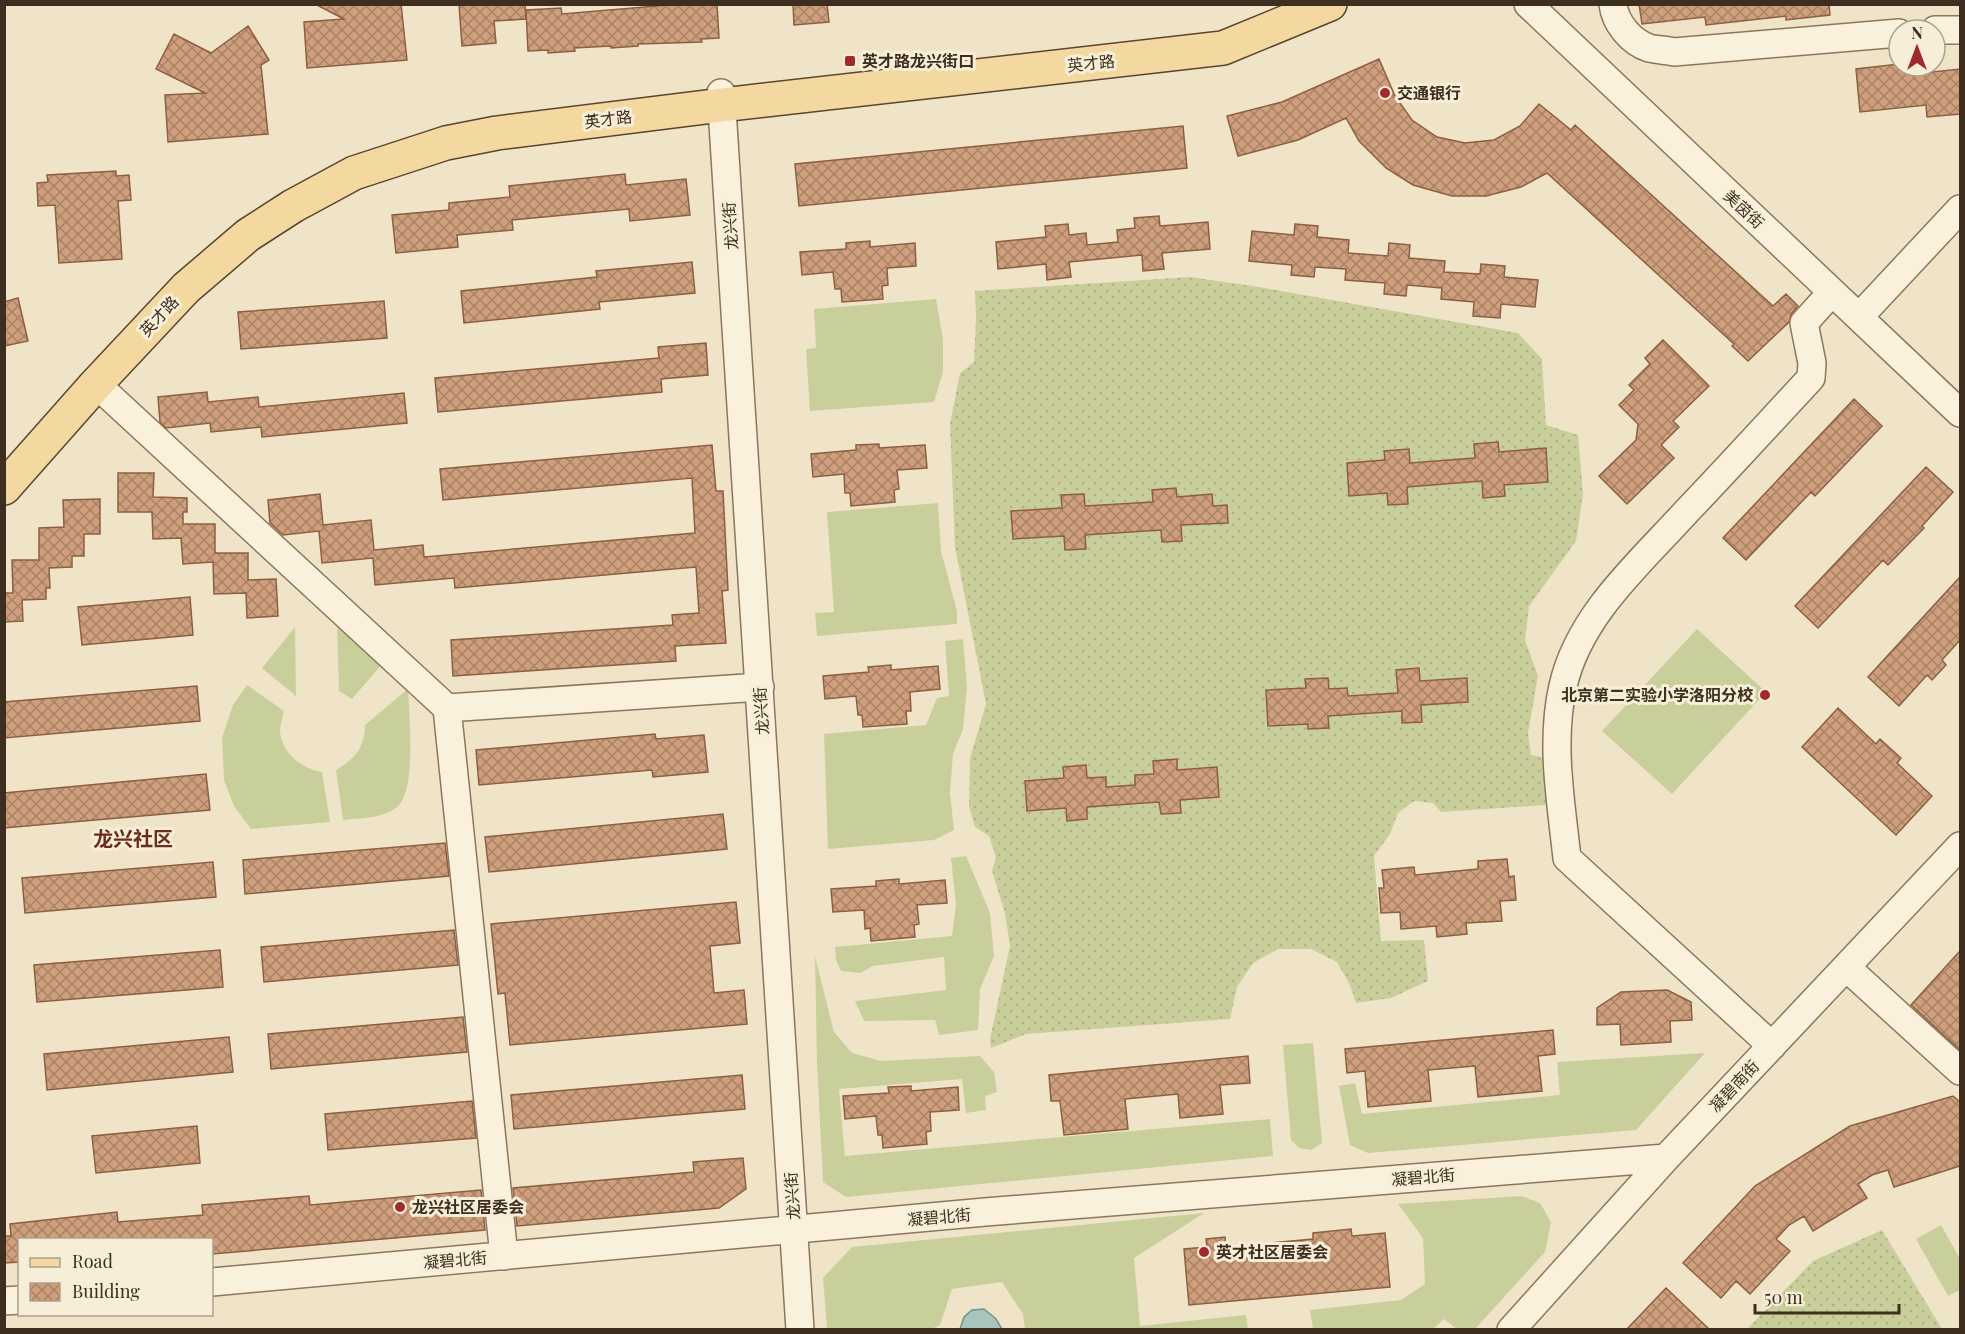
<svg xmlns="http://www.w3.org/2000/svg" width="1965" height="1334" font-family="'Playfair Display','Noto Sans SC',serif">
	<style>
		.grass { fill: #c9cf9b }
		.garden { fill: url(#garden-dots) }
		.water { fill: #a9c4bc; stroke: #6f938a; stroke-width: 1.5 }
		.building { fill: url(#building-cross-hatch); stroke: #8d5f41; stroke-width: 1.5 }
		.lines { fill: none; stroke-linecap: round; stroke-linejoin: round }
		.minor-casing { stroke: #8d765c; stroke-width: 30 }
		.major-casing { stroke: #5b4430; stroke-width: 36 }
		.minor { stroke: #faf1dc; stroke-width: 27 }
		.major { stroke: #f3d9a0; stroke-width: 33 }
		.poi-dot { fill: #9e2a2b; stroke: #f7eed8; stroke-width: 2 }
		.labels { text-anchor: middle; stroke-width: 6; stroke-linejoin: round; paint-order: stroke }
		.poi-label { font-size: 16px; font-weight: bold; fill: #3d2e20; stroke: #f7eed8; text-anchor: start }
		.street-label { font-size: 16px; fill: #3d2e20; stroke: #f7eed8 }
		.quarter-label { font-size: 20px; font-weight: bold; fill: #6b2e1e; stroke: #f7eed8 }
	</style>
	<defs>
		<pattern id="garden-dots" width="8" height="8" patternUnits="userSpaceOnUse" patternTransform="scale(1.5)"><rect width="8" height="8" fill="#c9cf9b"/><path d="M2 2h.1M6 6h.1" fill="none" stroke="#aeb285" stroke-width="1.8" stroke-linecap="round"/></pattern>
		<pattern id="building-cross-hatch" width="8" height="8" patternUnits="userSpaceOnUse" patternTransform="scale(1.5)"><rect width="8" height="8" fill="#cf9f7d"/><path d="M0 0l8 8M0 8l8-8" fill="none" stroke="#a98266"/></pattern>
	</defs>
	<rect width="100%" height="100%" fill="#f0e4c8"/>
	<!-- grass -->
	<path class="grass" d="M936,299L943,339V372L934,402L810,411L806,349L816,348L814,309Z
		M938,503L941,551L957,611V624L817,636L815,613L834,612L827,512Z
		M337,624L382,664L352,699L339,691Z
		M295,627L296,696L262,668Z
		M1697,629L1766,692L1672,794L1602,731Z
		M963,639L967,687L963,729L953,754L950,793L954,830L934,840L828,849L824,734L926,725L937,698L949,696L945,641Z
		M247,685L284,711C283,717 280,725 280,731C281,753 302,769 322,772L330,822L251,829L234,806L224,780L222,738L233,705Z
		M408,689C409,715 417,791 397,807C382,819 360,818 343,820L336,770C355,759 365,747 365,725Z
		M966,856L990,913L994,956L980,989L978,1030L939,1035L935,1020L864,1021L855,1001L946,990L944,957L873,966L860,973L841,971L836,960L835,947L952,936L956,904L951,858Z
		M815,956L834,1032L852,1053L881,1061L980,1056L994,1072L997,1092L985,1096L986,1110L966,1113L962,1079L839,1089L845,1156L1270,1119L1273,1156L846,1197L823,1182L817,1063Z
		M1313,1043L1322,1143L1311,1150L1299,1148L1291,1140L1283,1045Z
		M1705,1053L1636,1130L1368,1153L1350,1145L1339,1086L1355,1083L1362,1114L1560,1095L1557,1062Z
		M1521,1196L1540,1203L1551,1222L1545,1252L1475,1329H1457L1444,1319L1433,1329H1313L1310,1310L1401,1300L1425,1284L1423,1238L1398,1204Z
		M1204,1213L1134,1258L1140,1326L1246,1315L1248,1329H1025L1023,1314L1002,1282L952,1289L940,1325L932,1329H827L823,1278L852,1247Z
		M1941,1225L1960,1259V1290L1948,1296L1916,1239Z"/>
	<!-- garden -->
	<path class="garden" d="M1190,277L1253,286L1518,333L1542,359L1546,425L1578,435L1583,494L1576,541L1529,606L1525,640L1538,676L1528,733L1531,755L1547,758L1551,797L1545,805L1441,812L1433,803L1414,801L1398,813L1390,834L1374,856L1381,941L1424,940L1428,981L1391,998L1356,1003L1350,985L1337,962L1311,949H1278L1253,963L1237,987L1230,1019L1026,1034L991,1048L990,1039L1010,946L1005,913L992,871L996,857L989,836L975,827L969,807L970,758L986,704L955,547L950,424L960,373L974,362L976,318L975,291Z
		M1882,1230L1942,1329H1747L1813,1261Z"/>
	<!-- water -->
	<path class="water" d="M984,1309L996,1319L1002,1329H960L964,1317L972,1310Z"/>
	<!-- building -->
	<path class="building" d="M315,4H401L407,60L307,68L304,22L344,19Z
		M459,4H525L526,19L494,21L496,43L462,46Z
		M680,4H717L719,38L701,39L702,42L638,44V46L611,48V46L592,47L574,48L575,51L548,53V50L528,51L526,10L561,8L562,14Z
		M793,4H827L829,22L794,25Z
		M1639,4H1829L1830,15L1786,20V16L1706,25L1705,17L1642,24Z
		M248,26L269,60L261,65L268,134L168,142L165,95L205,93L156,69L174,34L211,53Z
		M1379,59L1395,96L1412,120L1437,137L1465,143L1494,140L1520,126L1539,104L1571,130L1575,125L1773,306L1786,294L1798,306L1792,313L1789,322L1748,361L1732,346L1734,344L1547,173L1521,187L1486,196H1452L1413,185L1386,168L1359,141L1346,118L1298,140L1238,156L1227,116L1282,102Z
		M1899,64V66H1922L1923,73L1960,69V114L1927,117L1926,105L1860,112L1856,69Z
		M1183,126L1187,168L799,206L795,164Z
		M116,171V176L129,175L131,200L118,201L122,259L59,263L55,205L38,206L37,183L48,182L47,175Z
		M625,174L626,185L686,179L690,215L630,221L629,209L512,220L513,230L457,235L458,247L396,253L392,215L449,210V203L510,197L509,186Z
		M1159,216L1160,226L1208,222L1210,249L1162,253L1164,269L1143,271L1142,255L1069,262L1071,277L1047,280L1046,264L998,269L996,242L1046,237L1045,226L1068,224L1069,235L1086,233L1087,245L1118,242L1117,230L1135,228L1134,218Z
		M1295,224L1318,226L1317,237L1349,240L1348,253L1388,256L1389,243L1410,245L1409,258L1445,261L1444,272L1480,274L1481,264L1505,266L1504,277L1538,280L1535,307L1501,304L1500,318L1473,316L1474,302L1441,299L1442,288L1407,285L1406,296L1384,294L1385,283L1345,280L1346,269L1315,267L1314,277L1291,275L1292,265L1249,261L1252,231L1294,235Z
		M870,241V247L915,243L916,266L887,268L888,285L882,286L883,299L842,302L841,289H835L833,272L802,275L800,252L846,249V243Z
		M692,262L695,293L599,302L600,309L464,323L461,291L597,277L596,271Z
		M18,298L28,341L4,346V302Z
		M384,301L387,338L241,349L238,312Z
		M1663,340L1709,386L1673,421L1679,427L1661,445L1674,458L1627,504L1599,476L1636,440L1638,424L1619,405L1634,390L1629,385L1650,364L1645,358Z
		M706,343L708,375L661,379L662,392L438,412L435,378L659,358L658,347Z
		M207,392L208,402L258,397L259,407L404,393L407,423L262,437L261,427L211,432L210,423L166,428L160,422L158,397Z
		M1854,399L1882,426L1815,496L1811,492L1746,560L1723,538Z
		M1498,442L1499,452L1546,448L1548,482L1504,485L1505,496L1483,498L1482,481L1407,487L1408,504L1388,505L1387,493L1349,496L1347,463L1385,460L1384,451L1409,449L1410,463L1475,458L1474,444Z
		M879,444V448L925,445L927,468L897,470L899,489L894,490L895,502L851,506L850,493H845L844,474L813,477L811,454L856,450V445Z
		M712,445L716,491H723L728,590L722,591L726,643L675,646L676,661L453,676L451,640L673,625L672,615L699,613L696,567L455,588L454,578L375,585L373,558L322,563L319,531L283,535L270,523L268,500L320,494L323,525L371,520L374,550L423,545L424,557L695,533L692,478L443,500L440,469Z
		M1926,467L1953,492L1922,526L1924,528L1888,565L1883,560L1818,628L1795,606Z
		M118,473H154L153,497L187,498V512H183V524H215V553H248V580L276,579L278,616L247,618L246,593L214,594L213,562L183,564L181,538L153,539L152,512H118Z
		M1176,488L1177,497L1212,494L1213,506L1227,505L1228,523L1181,525L1182,541L1162,542L1161,530L1085,535L1086,549L1065,550L1064,536L1013,539L1011,511L1062,508L1061,495L1084,494L1085,506L1153,502L1152,490Z
		M100,499V534H84V556H72V567L49,568L50,588H46V599L22,600L23,621L4,622V593H13L12,560H39V528L64,527L63,500Z
		M1960,577V640L1942,660L1946,665L1932,680L1927,675L1899,706L1868,677Z
		M190,597L193,635L82,645L78,607Z
		M891,665V670L938,666L940,689L910,692L911,711H906L907,724L863,727L862,715H858L856,696L825,699L823,676L869,672L868,667Z
		M1419,668L1420,681L1467,678L1468,702L1421,705L1422,722L1402,723V711L1328,716L1329,728L1308,729V724L1268,726L1266,690L1306,688L1305,679L1328,678L1329,689L1347,688L1348,696L1398,693L1396,670Z
		M197,686L200,721L4,738V702Z
		M1838,708L1876,744L1880,739L1901,758L1897,763L1932,796L1896,835L1802,747Z
		M655,734L656,739L704,735L708,772L653,777L652,770L479,785L476,750Z
		M1177,759V770L1217,767L1219,797L1180,800L1181,813L1161,814L1159,802L1087,807V819L1067,821L1066,808L1027,811L1025,781L1064,778L1063,767L1086,765L1087,778L1106,777V787L1135,785V775L1154,774L1153,761Z
		M206,774L210,810L4,828V793Z
		M723,814L727,849L489,872L485,837Z
		M445,843L449,876L245,894L243,860Z
		M1507,859L1509,877L1514,876L1516,900L1500,901L1502,921L1466,923L1467,934L1437,937L1436,926L1401,929L1400,912L1381,913L1379,888H1384L1382,870L1414,867L1415,875L1478,869V861Z
		M213,862L216,897L25,913L22,878Z
		M899,879V884L945,880L947,903L917,905L919,924L914,925L915,937L871,941L870,928L865,929L864,910L833,912L831,889L876,886V881Z
		M736,902L740,943L710,946L714,993L744,990L747,1024L510,1045L505,993L498,994L491,924Z
		M454,930L458,965L264,982L261,947Z
		M220,950L223,987L37,1002L34,965Z
		M1960,951V1050L1911,1005Z
		M1667,990L1691,1002L1692,1020L1670,1021L1671,1042L1621,1045L1620,1024L1597,1025V1008L1621,992Z
		M463,1017L467,1052L271,1069L268,1034Z
		M1553,1030L1555,1054L1538,1056L1542,1091L1478,1097L1475,1066L1428,1070L1431,1101L1368,1107L1365,1071L1347,1073L1345,1049Z
		M229,1037L233,1072L47,1090L44,1054Z
		M1248,1056L1250,1083L1220,1085L1223,1114L1180,1118L1178,1094L1125,1099L1128,1129L1064,1135L1060,1101H1051L1049,1075Z
		M742,1075L745,1109L514,1129L511,1095Z
		M911,1086V1091L958,1087L959,1110L930,1112L931,1131L926,1132L927,1144L883,1148L882,1135H878L876,1116L845,1119L843,1096L889,1093L888,1087Z
		M1953,1096L1960,1102V1166L1894,1187L1888,1170L1872,1175L1858,1184L1867,1198L1813,1231L1804,1216L1789,1225L1776,1239L1790,1251L1750,1294L1736,1281L1721,1298L1683,1263L1755,1186L1850,1126Z
		M472,1101L476,1138L328,1150L325,1114Z
		M197,1126L200,1163L96,1173L92,1136Z
		M743,1158L746,1189L719,1208L517,1226L513,1188L694,1172L693,1162Z
		M481,1190L485,1230L212,1254V1239H20V1262L4,1263V1236H11L10,1224L117,1212L118,1222L203,1215L202,1205L309,1196L310,1205Z
		M1351,1229L1352,1236L1385,1233L1390,1287L1189,1305L1184,1249L1207,1247L1206,1239L1225,1237L1226,1247L1313,1239V1233Z
		M1666,1288L1709,1329H1627Z"/>
	<g class="lines">
		<defs>
			<path id="minor" d="M1528,4L1960,413
				M1613,4C1615,23 1631,42 1649,48C1657,50 1666,50 1674,52L1899,33
				M1935,30H1960
				M721,93L800,1330
				M1859,317L1960,209
				M96,384L447,708L760,687
				M447,708L504,1256
				M1846,967L1960,1071
				M1772,1046L1567,858C1561,802 1550,742 1563,686C1579,615 1640,563 1687,511C1729,467 1770,422 1811,378L1812,363L1804,323L1832,292
				M212,1282L985,1212L1666,1158
				M4,1301L20,1300
				M1511,1330L1666,1158L1960,846"/>
			<path id="major" d="M4,488L96,384L186,288L248,235L293,206L354,173L446,143L497,133L722,105L1223,48L1330,4"/>
		</defs>
		<!-- minor casing -->
		<use href="#minor" class="minor-casing"/>
		<!-- major casing -->
		<use href="#major" class="major-casing"/>
		<!-- minor -->
		<use href="#minor" class="minor"/>
		<!-- major -->
		<use href="#major" class="major"/>
	</g>
	<!-- markers -->
	<g class="poi-dot">
		<rect x="844" y="55" width="12" height="12" rx="3"/>
		<circle cx="1385" cy="93" r="6"/>
		<circle cx="1765" cy="695" r="6"/>
		<circle cx="400" cy="1207" r="6"/>
		<circle cx="1204" cy="1252" r="6"/>
	</g>
	<g class="labels">
		<!-- poi labels -->
		<g class="poi-label">
			<text x="862" y="67">英才路龙兴街口</text>
			<text x="1397" y="99">交通银行</text>
			<text x="1753" y="701" text-anchor="end">北京第二实验小学洛阳分校</text>
			<text x="412" y="1213">龙兴社区居委会</text>
			<text x="1216" y="1258">英才社区居委会</text>
		</g>
		<!-- street labels -->
		<g class="street-label">
			<text transform="translate(1091 63) rotate(-6)" y="6">英才路</text>
			<text transform="translate(608 119) rotate(-7)" y="6">英才路</text>
			<text transform="translate(1744 209) rotate(43)" y="6">美茵街</text>
			<text transform="translate(730 226) rotate(-94)" y="6">龙兴街</text>
			<text transform="translate(159 316) rotate(-47)" y="6">英才路</text>
			<text transform="translate(761 711) rotate(-94)" y="6">龙兴街</text>
			<text transform="translate(1734 1086) rotate(-47)" y="6">凝碧南街</text>
			<text transform="translate(1423 1177) rotate(-5)" y="6">凝碧北街</text>
			<text transform="translate(792 1196) rotate(-94)" y="6">龙兴街</text>
			<text transform="translate(939 1217) rotate(-5)" y="6">凝碧北街</text>
			<text transform="translate(455 1260) rotate(-5)" y="6">凝碧北街</text>
		</g>
		<!-- quarter labels -->
		<g class="quarter-label">
			<text x="133" y="846">龙兴社区</text>
		</g>
	</g>
	<!-- border -->
	<rect width="1965" height="1334" fill="none" stroke="#3d2e20" stroke-width="12"/>
	<!-- legend -->
	<rect x="18" y="1238" width="195" height="78" fill="#f7eed8" stroke="#ada18e" stroke-width="1.5"/>
	<rect x="30" y="1258" width="30" height="9" fill="#f3d9a0" stroke="#ada18e" stroke-width="1.5"/>
	<text x="72" y="1268" font-size="18" fill="#3d2e20">Road</text>
	<rect x="30" y="1283" width="30" height="18" fill="url(#building-cross-hatch)" stroke="#ada18e" stroke-width="1.5"/>
	<text x="72" y="1298" font-size="18" fill="#3d2e20">Building</text>
	<!-- north arrow -->
	<g transform="translate(1917 48)"><circle r="28" fill="#f7eed8" stroke="#ada18e" stroke-width="1.5"/>
	<path d="M0-4.5L10 22L0 15L-10 22Z" fill="#9e2a2b"/>
	<text y="-9" font-size="16" font-weight="bold" text-anchor="middle" fill="#3d2e20">N</text>
	</g>
	<!-- scale -->
	<path d="M1755 1304v9h144v-9" fill="none" stroke="#3d2e20" stroke-width="3"/>
	<text x="1764" y="1304" font-size="18" fill="#3d2e20" stroke="#f7eed8" stroke-width="4.5" paint-order="stroke">50 m</text>
</svg>
